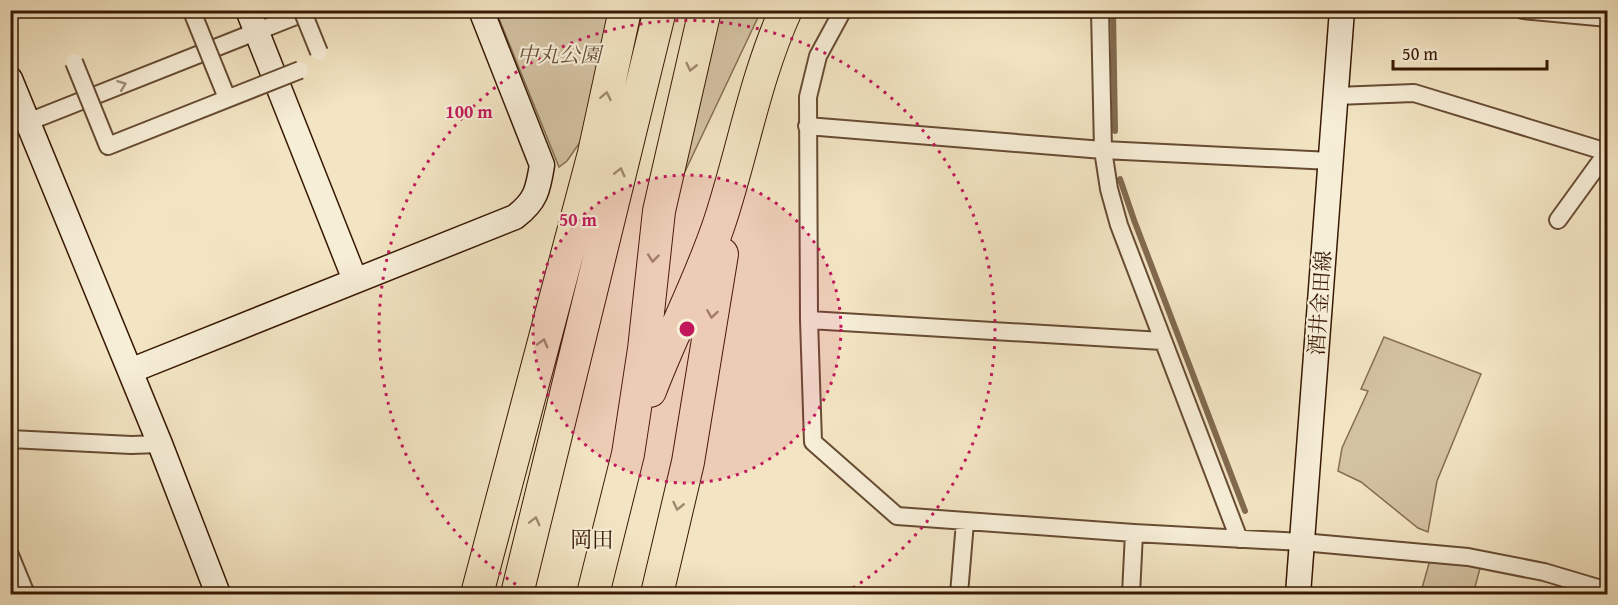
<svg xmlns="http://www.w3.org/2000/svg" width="1618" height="605" font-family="'Gentium Book Plus','Noto Serif JP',serif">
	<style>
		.green { fill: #d3c2a2; stroke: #866e52; stroke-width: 1.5 }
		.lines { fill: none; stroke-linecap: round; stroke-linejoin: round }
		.stream { stroke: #826a4f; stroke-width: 6 }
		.street-casing { stroke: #674c33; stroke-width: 20 }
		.secondary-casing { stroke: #381903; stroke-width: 27 }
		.highway-casing { stroke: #381903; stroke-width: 34 }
		.street { stroke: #f7eed8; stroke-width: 16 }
		.secondary { stroke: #f7eed8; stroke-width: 24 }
		.highway { stroke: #f3e5c3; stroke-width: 32 }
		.street-bridge-casing { stroke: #674c33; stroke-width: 20; stroke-linecap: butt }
		.street-bridge { stroke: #f7eed8; stroke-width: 16 }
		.oneway { stroke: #9f896d }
		.oneway2 { stroke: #a18e78 }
		.ring { fill: none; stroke: #c2185b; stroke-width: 3; stroke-dasharray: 3 6 }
		.labels { text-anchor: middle; stroke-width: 4.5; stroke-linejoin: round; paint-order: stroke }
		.park-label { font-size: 21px; font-style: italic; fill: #664c33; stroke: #f7eed8 }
		.street-label { font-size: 21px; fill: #381903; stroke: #f7eed8 }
		.neighbourhood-label { font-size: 22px; fill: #381903; stroke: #f7eed8 }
		.centre { fill: #c2185b; stroke: #f7eed8; stroke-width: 3 }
		.ring-label { font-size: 18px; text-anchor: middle; font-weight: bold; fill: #c2185b; stroke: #f7eed8; stroke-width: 4.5; stroke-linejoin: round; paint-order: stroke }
	</style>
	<rect width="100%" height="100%" fill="#f3e5c3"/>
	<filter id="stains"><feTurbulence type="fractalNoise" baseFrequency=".00333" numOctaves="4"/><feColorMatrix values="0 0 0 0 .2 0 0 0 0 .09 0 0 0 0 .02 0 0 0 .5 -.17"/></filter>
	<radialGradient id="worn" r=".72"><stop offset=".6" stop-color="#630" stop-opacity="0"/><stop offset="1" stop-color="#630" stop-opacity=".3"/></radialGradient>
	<!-- green -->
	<path class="green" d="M496,11H612L585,135L567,161L559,167Z
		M715,11H761L681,180Z
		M1384,337L1481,374L1437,481L1428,532L1418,528L1361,482L1338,471L1342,448L1368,391L1361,389Z
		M1430,560L1481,565L1473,594H1427L1428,590L1422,588Z"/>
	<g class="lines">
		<!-- stream -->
		<path class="stream" d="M1113,10L1115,131
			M1120,179L1134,220L1245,511"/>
		<defs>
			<path id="street" d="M843,10L818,56L808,97L809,320L813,442L897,516L1134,533L1302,542L1468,557L1544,572L1608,591
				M1100,10L1103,150L1109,189L1119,225L1239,539
				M1523,10L1608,18
				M1336,96L1414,93L1607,152
				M28,122L311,10
				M807,126L1103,150L1331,161
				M1558,220L1608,151
				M809,320L1162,341
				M10,439L131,445L160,444
				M10,555L26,594
				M959,594L965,522
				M1131,594L1134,533"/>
			<path id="secondary" d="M248,10L355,280
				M10,79L160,444L218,594
				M130,371L515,217C536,201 538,190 542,165L481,10
				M1298,594L1342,10"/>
			<path id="highway" d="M650,391C672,333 701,279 720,221C743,151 755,78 786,10
				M477,594L594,153L625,10
				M517,594L660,10
				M593,594L628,454L644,349L659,211L705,10
				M657,594L688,462L722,254"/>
		</defs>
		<!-- street casing -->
		<use href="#street" class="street-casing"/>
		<!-- secondary casing -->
		<use href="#secondary" class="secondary-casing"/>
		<!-- highway casing -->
		<use href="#highway" class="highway-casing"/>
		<!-- street -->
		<use href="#street" class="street"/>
		<!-- secondary -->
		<use href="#secondary" class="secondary"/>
		<!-- highway -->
		<use href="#highway" class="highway"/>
		<defs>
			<path id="street-bridge" d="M302,10L319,52
				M193,14L227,98
				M74,62L108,146L300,70"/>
		</defs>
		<!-- street-bridge casing -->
		<use href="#street-bridge" class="street-bridge-casing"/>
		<!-- street-bridge -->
		<use href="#street-bridge" class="street-bridge"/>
	</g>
	<!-- one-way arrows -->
	<defs><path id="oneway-chevron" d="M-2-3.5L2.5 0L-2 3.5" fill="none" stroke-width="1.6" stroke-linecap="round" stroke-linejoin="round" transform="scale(1.5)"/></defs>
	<g class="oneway">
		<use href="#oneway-chevron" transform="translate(691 67) rotate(103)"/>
		<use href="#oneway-chevron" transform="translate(606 96) rotate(-78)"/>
		<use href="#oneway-chevron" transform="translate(620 172) rotate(-76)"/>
		<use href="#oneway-chevron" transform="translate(653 258) rotate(96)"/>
		<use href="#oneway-chevron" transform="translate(712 314) rotate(99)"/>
		<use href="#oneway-chevron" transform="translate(543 343) rotate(-75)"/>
		<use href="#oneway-chevron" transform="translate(678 506) rotate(103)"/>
		<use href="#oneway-chevron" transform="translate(535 521) rotate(-76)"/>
	</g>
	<use class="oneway2" href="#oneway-chevron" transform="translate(122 85) rotate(-21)"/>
	<!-- distance rings -->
	<circle cx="687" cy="329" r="154" fill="#c2185b" fill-opacity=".12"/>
	<g class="ring">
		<circle cx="687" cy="329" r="154"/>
		<path d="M531 594A308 308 0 1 1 843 594"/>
	</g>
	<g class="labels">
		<!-- park labels -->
		<g class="park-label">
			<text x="559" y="62">中丸公園</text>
		</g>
		<!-- street labels -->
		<g class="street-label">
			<text transform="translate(1320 303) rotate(-86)" y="7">酒井金田線</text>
		</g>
		<!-- neighbourhood labels -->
		<g class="neighbourhood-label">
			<text x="592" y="547">岡田</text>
		</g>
	</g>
	<circle cx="687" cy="329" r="9" class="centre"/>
	<g class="ring-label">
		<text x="469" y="118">100 m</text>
		<text x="578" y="226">50 m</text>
	</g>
	<!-- margin -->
	<rect width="1618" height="605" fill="none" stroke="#f3e5c3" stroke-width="36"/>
	<rect x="12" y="12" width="1594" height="581" fill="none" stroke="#381903" stroke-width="3"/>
	<rect x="18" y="18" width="1582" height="569" fill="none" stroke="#381903" stroke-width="1.5"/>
	<!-- scale -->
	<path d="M1393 60v9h154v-9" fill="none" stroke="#381903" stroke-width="3"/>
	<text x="1402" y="60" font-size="18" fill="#381903" stroke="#f7eed8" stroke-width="4.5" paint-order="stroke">50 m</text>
	<rect width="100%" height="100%" filter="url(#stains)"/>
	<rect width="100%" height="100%" fill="url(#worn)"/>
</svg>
